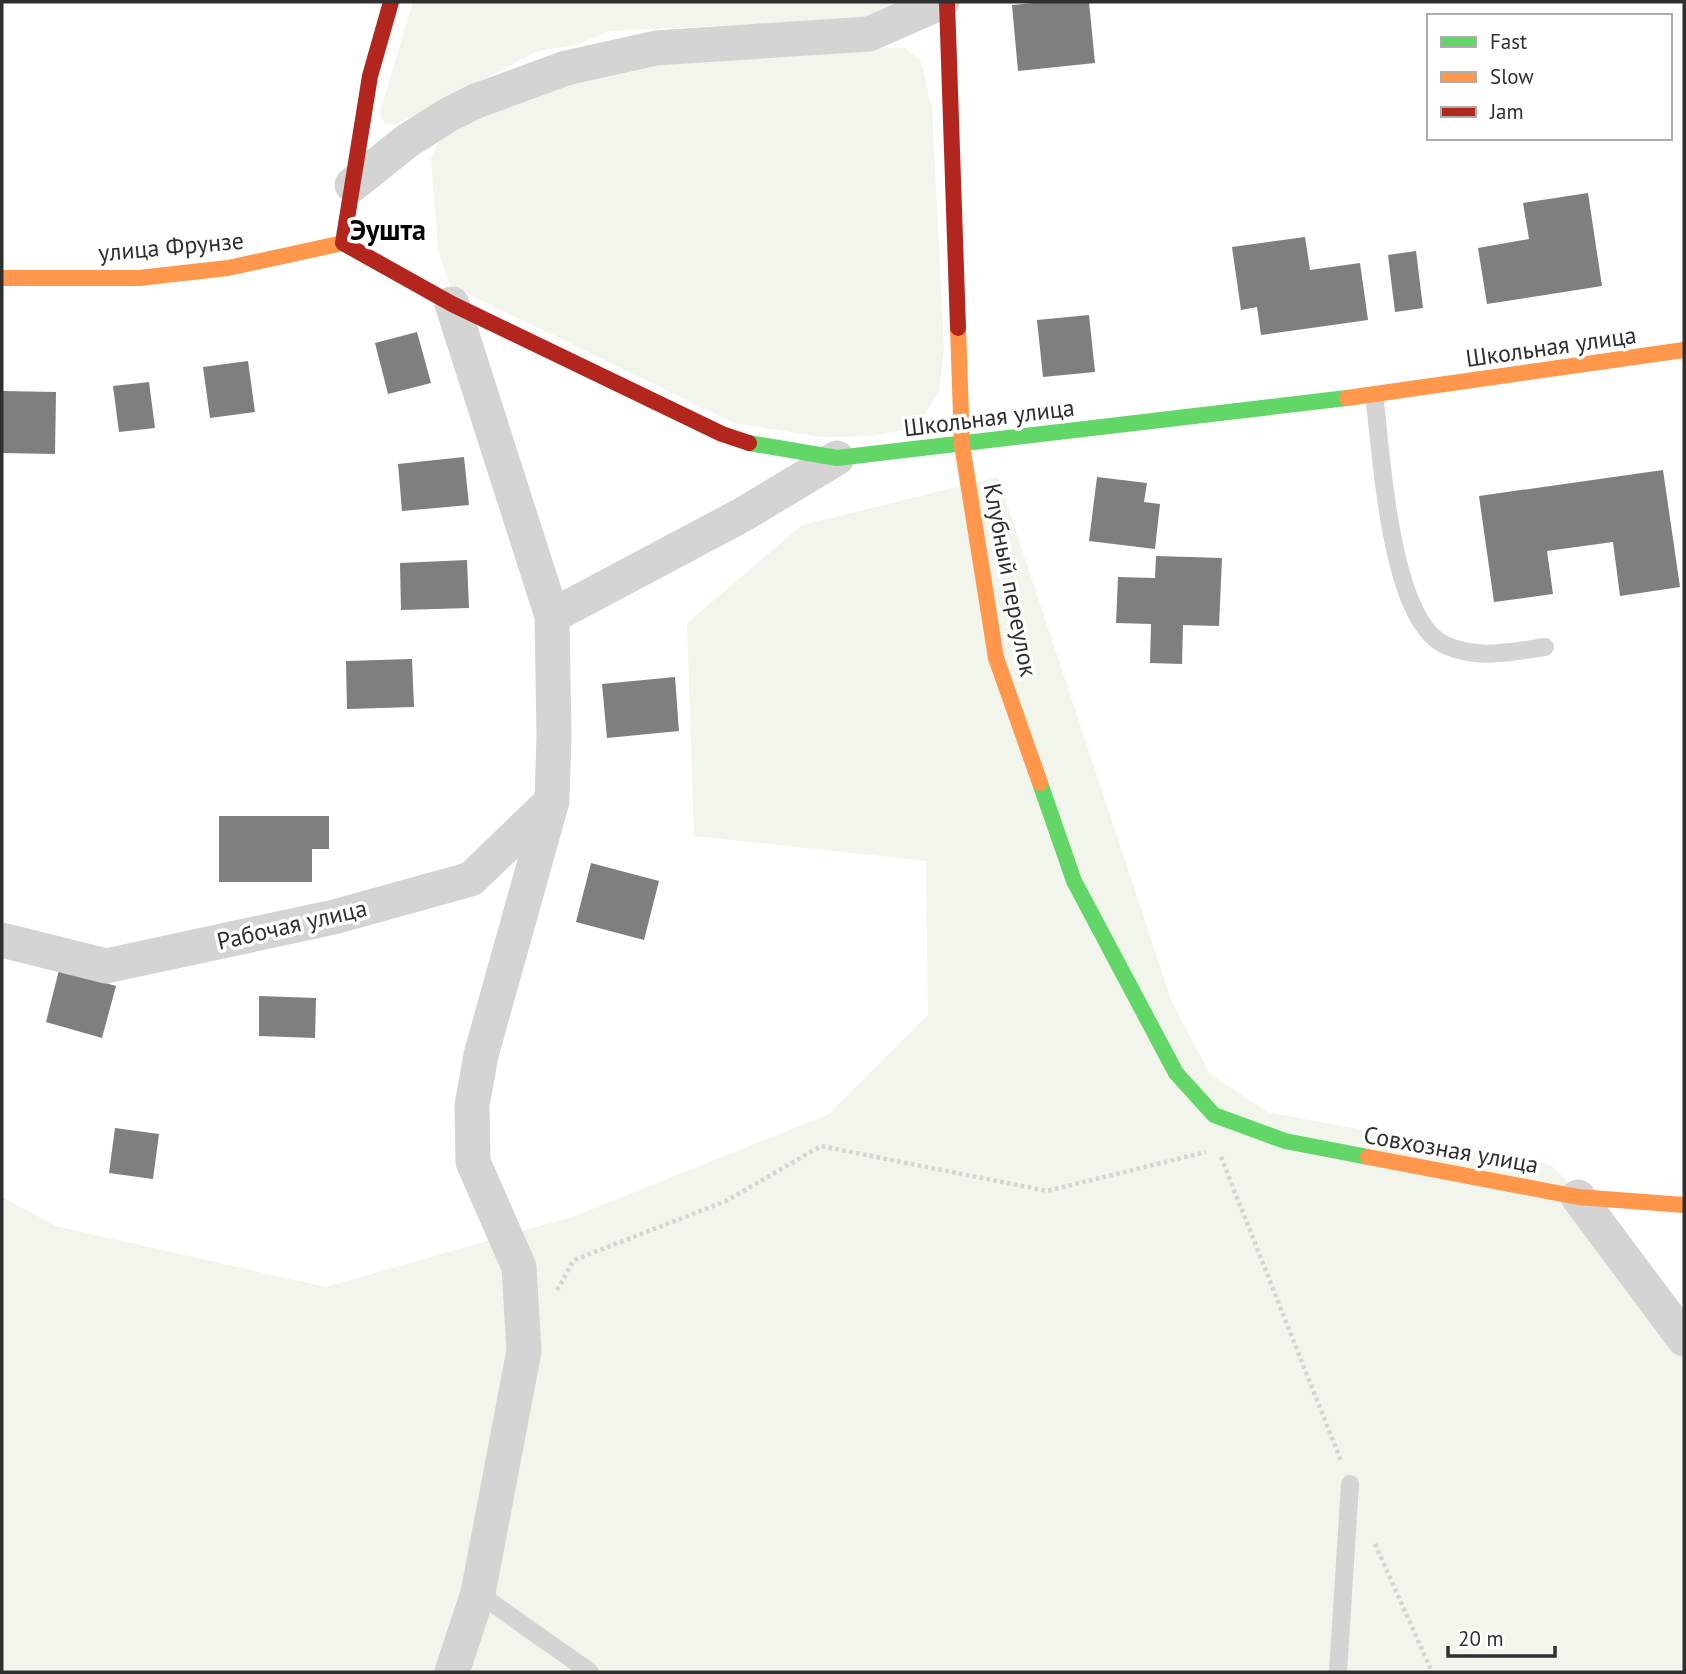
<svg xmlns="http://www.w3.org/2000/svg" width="1686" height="1674" font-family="'PT Sans',sans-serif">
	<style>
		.green { fill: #f2f5ec }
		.building { fill: #7f7f7f }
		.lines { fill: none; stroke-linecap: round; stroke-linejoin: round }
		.path { stroke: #d4d4d4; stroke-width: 4.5; stroke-dasharray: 3.5 3.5; stroke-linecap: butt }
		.lane { stroke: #d4d4d4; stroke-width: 18 }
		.street { stroke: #d4d4d4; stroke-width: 35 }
		.fast { stroke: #63d668; stroke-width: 16 }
		.slow { stroke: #ff974d; stroke-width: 16 }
		.jam { stroke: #b3261e; stroke-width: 16 }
		.labels { text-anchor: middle; stroke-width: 7; stroke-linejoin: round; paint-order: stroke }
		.street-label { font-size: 24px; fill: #2f2f2f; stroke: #fff }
		.quarter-label { font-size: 28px; font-weight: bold; fill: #000; stroke: #fff }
	</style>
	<rect width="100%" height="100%" fill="#fff"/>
	<!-- green -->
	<path class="green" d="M413,2H900L884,18L609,31L577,45L538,51L399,123L384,124L380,112Z
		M854,47L905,48L921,61L932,108L944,349L939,392L922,419L906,430L873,436L821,437L734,423L450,285L438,251L431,158L443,133L551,87L678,56Z
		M998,477L1172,1002L1210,1074L1267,1112L1551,1165L1651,1265L1684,1309V1672H2V1197L56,1226L326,1287L575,1216L829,1114L928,1015L926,861L694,836L687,623L802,525Z"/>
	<!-- building -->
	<path class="building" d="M1044,2H1089L1095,63L1018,71L1012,5Z
		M1588,193L1602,286L1487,304L1478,248L1529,239L1523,203Z
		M1305,237L1310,270L1360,263L1368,320L1261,335L1257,307L1241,310L1232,247Z
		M1416,251L1423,308L1395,312L1388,255Z
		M1089,315L1095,372L1043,377L1037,320Z
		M417,332L431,383L388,394L375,343Z
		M248,361L255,412L210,418L203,367Z
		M149,382L155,428L119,432L113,386Z
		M2,391L56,392L55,454L2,453Z
		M464,457L469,505L402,511L398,464Z
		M1663,470L1680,587L1620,596L1613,542L1547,551L1553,594L1494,602L1479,496Z
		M1097,477L1147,483L1144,502L1160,504L1155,549L1089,541Z
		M1156,556L1222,558L1219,626L1183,625L1182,664L1150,663L1151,624L1116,623L1118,577L1155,578Z
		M467,560L469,608L401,610L400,563Z
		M412,659L414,707L347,709L346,661Z
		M675,677L679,731L607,738L602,684Z
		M219,816H329V849H312V882H219Z
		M591,863L659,881L644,940L576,922Z
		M59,970L116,986L102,1038L46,1022Z
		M259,996L316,998L315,1038L259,1036Z
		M115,1128L159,1134L153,1179L109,1173Z"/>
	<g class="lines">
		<!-- path -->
		<path class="path" d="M1221,1157L1341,1461
			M557,1290L574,1260L726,1201L821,1146L1047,1191L1206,1152
			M1375,1544L1432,1672"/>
		<!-- lane -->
		<path class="lane" d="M1374,395C1382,453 1389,619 1445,645C1478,660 1511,652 1545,647
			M478,1593L590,1672
			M1338,1672L1350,1484"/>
		<!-- street -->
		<path class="street" d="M352,185L407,141L448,115L476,101L566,68L656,48L869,34L942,2
			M552,616L742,515L837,458
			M2,940L106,966L334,917L471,879L552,801
			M1578,1197L1684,1339
			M452,1672L478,1593L524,1351L519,1267L473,1162L472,1105L481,1055L552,801L554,736L552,616L452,304"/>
		<!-- fast -->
		<path class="fast" d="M749,443L837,458L1347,398
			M1040,783L1074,881L1176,1073L1214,1115L1285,1141L1368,1157"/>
		<!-- slow -->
		<path class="slow" d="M2,278H139L228,268L343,243
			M958,328L962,445L996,658L1040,783
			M1347,398L1684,350
			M1368,1157L1578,1197L1684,1205"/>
		<!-- jam -->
		<path class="jam" d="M947,2L958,328
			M343,243L452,304L722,434L749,443
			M343,243L370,76L391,2"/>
	</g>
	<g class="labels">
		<!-- street labels -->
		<g class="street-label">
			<text transform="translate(171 247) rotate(-5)" y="8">улица Фрунзе</text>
			<text transform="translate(1551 347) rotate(-8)" y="8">Школьная улица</text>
			<text transform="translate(989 418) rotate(-7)" y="8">Школьная улица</text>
			<text transform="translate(1010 580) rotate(79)" y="8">Клубный переулок</text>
			<text transform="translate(292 925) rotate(-13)" y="8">Рабочая улица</text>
			<text transform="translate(1451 1150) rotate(10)" y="8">Совхозная улица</text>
		</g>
		<!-- quarter labels -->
		<g class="quarter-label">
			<text x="388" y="240">Эушта</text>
		</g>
	</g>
	<!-- border -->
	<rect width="1686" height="1674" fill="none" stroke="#2f2f2f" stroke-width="7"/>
	<!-- legend -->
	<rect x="1427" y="14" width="245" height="126" fill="#ffffff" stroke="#acacac" stroke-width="2"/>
	<rect x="1441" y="37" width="35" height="10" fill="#63d668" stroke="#acacac" stroke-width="2"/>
	<text x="1490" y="49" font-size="21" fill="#2f2f2f">Fast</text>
	<rect x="1441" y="72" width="35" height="10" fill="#ff974d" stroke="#acacac" stroke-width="2"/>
	<text x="1490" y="84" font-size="21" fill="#2f2f2f">Slow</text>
	<rect x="1441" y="107" width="35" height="10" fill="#b3261e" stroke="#acacac" stroke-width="2"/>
	<text x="1490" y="119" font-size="21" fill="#2f2f2f">Jam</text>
	<!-- scale -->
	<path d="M1448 1646v10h107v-10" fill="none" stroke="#2f2f2f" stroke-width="3.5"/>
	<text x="1458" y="1646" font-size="21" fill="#2f2f2f" stroke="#ffffff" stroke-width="5" paint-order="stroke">20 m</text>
</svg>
